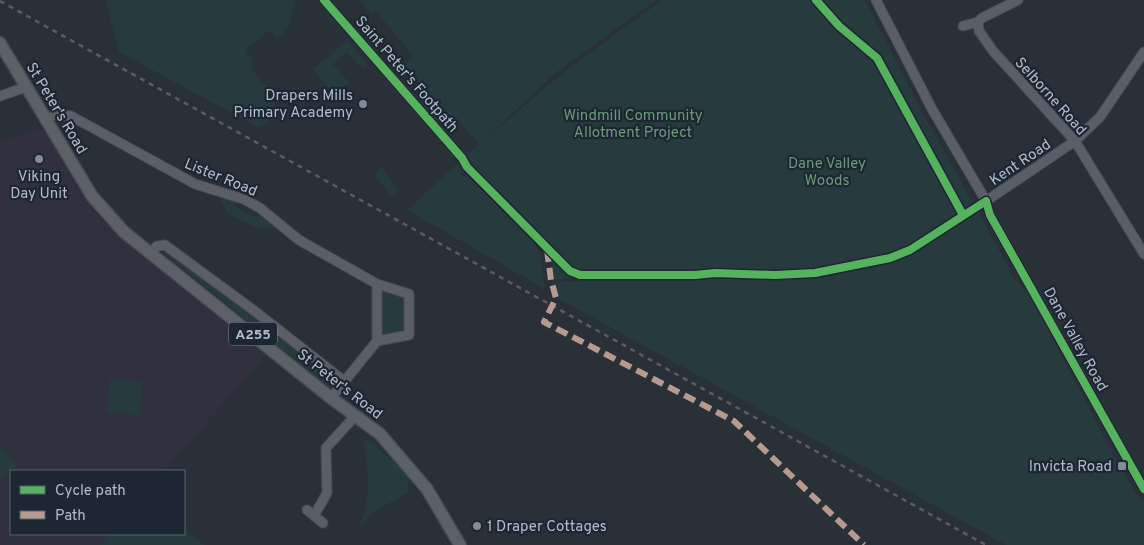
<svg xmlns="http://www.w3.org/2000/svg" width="1144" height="545" font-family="Overpass,sans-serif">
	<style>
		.medical { fill: #31303e }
		.green { fill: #273a3e }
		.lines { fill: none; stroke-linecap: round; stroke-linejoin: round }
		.minor-casing { stroke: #484c53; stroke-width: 11 }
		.major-casing { stroke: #484c55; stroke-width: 14 }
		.minor { stroke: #5a5e66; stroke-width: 9 }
		.major { stroke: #5c6168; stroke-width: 11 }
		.rail { stroke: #595d64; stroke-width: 2.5; stroke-dasharray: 5 5; stroke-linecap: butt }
		.quiet { stroke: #b69a8f; stroke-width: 6; stroke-dasharray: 12 6; stroke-linecap: butt }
		.cycleway-casing { stroke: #1d2633; stroke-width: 11 }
		.cycleway { stroke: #56b35d; stroke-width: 8 }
		.poi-dot { fill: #848b96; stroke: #1d2633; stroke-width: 2 }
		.labels { text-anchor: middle; stroke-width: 4.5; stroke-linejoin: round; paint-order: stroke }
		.shield { fill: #1d2633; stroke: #878f9c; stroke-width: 1 }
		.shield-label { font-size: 14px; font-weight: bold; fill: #b4bcc9 }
		.street-label { font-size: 15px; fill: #b4bcc9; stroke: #1d2633 }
		.poi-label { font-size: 15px; fill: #b4bcc9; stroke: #1d2633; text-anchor: end }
		.park-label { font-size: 15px; fill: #6b9a76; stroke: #1d2633 }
	</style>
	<rect width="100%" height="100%" fill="#2a3038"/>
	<!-- medical -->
	<path class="medical" d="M37,129L44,130L82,196L97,215L167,275L267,354L164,471H11V534H110L98,545H0V142Z"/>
	<!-- green -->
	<path class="green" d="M106,0H296L288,29L277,38L269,30L246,50L253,59L251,68L271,92L273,102L280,111L259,128L119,52Z
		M359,0H656L558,71L483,141L560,75L662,0H814L834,23L875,58L956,205V217L909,249L898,254L814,271L775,274L724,271L660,275L572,271L468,164V154L479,144L455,117L443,127L421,103L422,89L404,65L414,57L375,10L371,13Z
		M818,0H865L924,115L974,205L967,210L960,206L878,56L841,25Z
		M347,40L368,65L363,69L347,52L333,64L349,82L334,94L313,69Z
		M457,164L462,176H467L534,242L540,253L545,289L407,210Z
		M382,167L399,190L391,196L374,174Z
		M218,196L235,201L238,208L254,217L261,215L276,228L259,229L227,213Z
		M977,209L1014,278L1028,293L1122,470L1136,493L1144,500V545H1006L557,298L552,281L575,282L594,276L661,278L715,274L776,276L815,274L876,263L906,254Z
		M161,249L168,251L337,380L338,384L332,389L161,251Z
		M551,255L568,273L578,278L553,280Z
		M384,292L402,296L406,300L407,331L403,333L381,334L380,295Z
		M110,378L143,382L140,416L106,412Z
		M363,438L372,442L409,476L408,493L377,510L359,526C373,499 368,467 363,438Z
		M0,445L17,465L0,479Z
		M184,530L205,545H98L110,534H184Z"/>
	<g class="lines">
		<defs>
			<path id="minor" d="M324,0L462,158L467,167
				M876,0L932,109L986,201L990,215L1144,489
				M1018,0L982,18L978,22L979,31L993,51L1075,141L1144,254
				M963,26L978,22
				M0,96L26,87
				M46,119L56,114L71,116L195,184L243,199L260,208L299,240L377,284L409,294V335L377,341
				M986,201L1075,141L1100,117L1144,52
				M151,252L157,246L165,245L256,312L344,381
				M331,398L377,341V284
				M307,510L323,523
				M314,516L327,493L326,448L355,416"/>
			<path id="major" d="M0,43L92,196L124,232L331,398L380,434L427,489L460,545"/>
		</defs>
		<!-- minor casing -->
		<use href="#minor" class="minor-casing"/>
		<!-- major casing -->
		<use href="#major" class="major-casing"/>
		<!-- minor -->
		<use href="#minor" class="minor"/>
		<!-- major -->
		<use href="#major" class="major"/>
		<!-- rail -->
		<path class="rail" d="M0,1L986,545"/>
		<!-- quiet -->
		<path class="quiet" d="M547,250L551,280L556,298L544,322L734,421L864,545"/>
		<defs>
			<path id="cycleway" d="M324,0L462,158L467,167L570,271L580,275H695L715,273L775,275L815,273L890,258L910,250L986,201L990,215L1144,489
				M816,0L839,26L877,58L963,215"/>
		</defs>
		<!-- cycleway casing -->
		<use href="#cycleway" class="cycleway-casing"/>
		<!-- cycleway -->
		<use href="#cycleway" class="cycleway"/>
	</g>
	<!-- markers -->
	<g class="poi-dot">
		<circle cx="363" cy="104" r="5"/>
		<circle cx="39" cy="159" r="5"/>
		<rect x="1117" y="461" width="10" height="10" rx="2.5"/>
		<circle cx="477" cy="526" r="5"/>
	</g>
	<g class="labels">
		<!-- shield labels -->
		<rect class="shield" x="229" y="322.5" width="48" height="23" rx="4"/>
		<g class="shield-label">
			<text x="253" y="339">A255</text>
		</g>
		<!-- street labels -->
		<g class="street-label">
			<text transform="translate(407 74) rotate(49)" y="5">Saint Peter's Footpath</text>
			<text transform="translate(1051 96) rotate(48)" y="5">Selborne Road</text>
			<text transform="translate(57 108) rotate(59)" y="5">St Peter's Road</text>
			<text transform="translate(1020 162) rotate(-34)" y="5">Kent Road</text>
			<text transform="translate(221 177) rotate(22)" y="5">Lister Road</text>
			<text transform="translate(1076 339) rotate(61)" y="5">Dane Valley Road</text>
			<text transform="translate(340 384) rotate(38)" y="5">St Peter's Road</text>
		</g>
		<!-- poi labels -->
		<g class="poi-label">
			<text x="353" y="100">Drapers Mills<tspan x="353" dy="17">Primary Academy</tspan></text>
			<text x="39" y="181" text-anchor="middle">Viking<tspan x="39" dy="17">Day Unit</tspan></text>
			<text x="1112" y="471">Invicta Road</text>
			<text x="487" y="531" text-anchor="start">1 Draper Cottages</text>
		</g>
		<!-- park labels -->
		<g class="park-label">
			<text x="633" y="120">Windmill Community<tspan x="633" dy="17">Allotment Project</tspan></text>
			<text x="827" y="168">Dane Valley<tspan x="827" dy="17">Woods</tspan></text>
		</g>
	</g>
	<!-- legend -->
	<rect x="10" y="470" width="175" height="65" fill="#1d2633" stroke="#59626f"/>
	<rect x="20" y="486" width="25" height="8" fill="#56b35d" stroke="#59626f"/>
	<text x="55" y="495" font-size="15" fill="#b4bcc9">Cycle path</text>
	<rect x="20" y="511" width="25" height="8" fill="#b69a8f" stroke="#59626f"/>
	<text x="55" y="520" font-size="15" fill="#b4bcc9">Path</text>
</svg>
